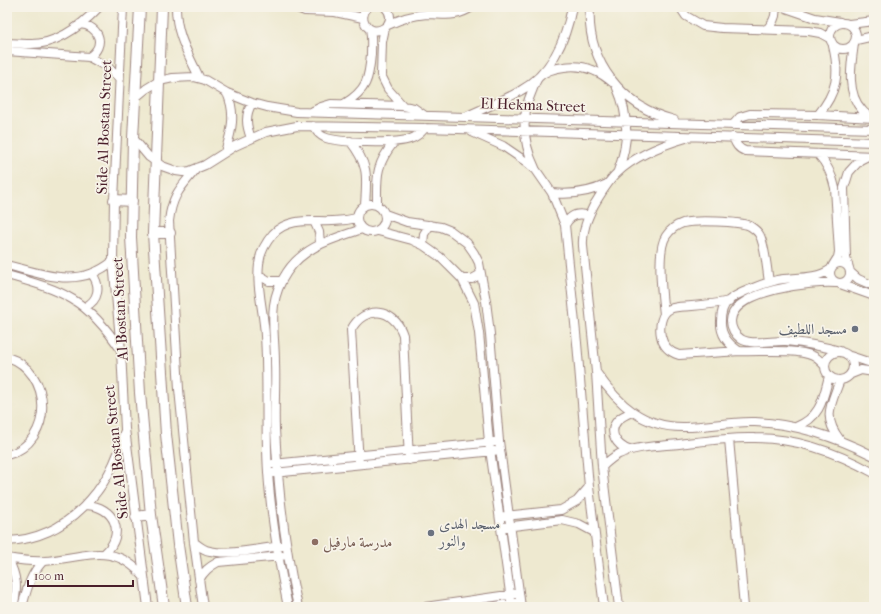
<svg xmlns="http://www.w3.org/2000/svg" width="881" height="614" font-family="'IM FELL French Canon',Amiri,serif">
	<style>
		.lines { fill: none; stroke-linecap: round; stroke-linejoin: round }
		.minor-casing { stroke: #9c847e; stroke-width: 10 }
		.tertiary-casing { stroke: #9c847e; stroke-width: 12 }
		.minor { stroke: #fff; stroke-width: 8 }
		.tertiary { stroke: #fff; stroke-width: 10 }
		.worship-dot { fill: #6b7280; stroke: #f7f3e8; stroke-width: 1.5 }
		.education-dot { fill: #8d6e63; stroke: #f7f3e8; stroke-width: 1.5 }
		.labels { text-anchor: middle; stroke-width: 3.5; stroke-linejoin: round; paint-order: stroke }
		.street-label { font-size: 15px; fill: #4a1f2b; stroke: #f7f3e8 }
		.worship-label { font-size: 15px; fill: #5b616d; stroke: #f7f3e8; text-anchor: end }
		.education-label { font-size: 15px; fill: #785e54; stroke: #f7f3e8; text-anchor: start }
	</style>
	<rect width="100%" height="100%" fill="#f7f3e8"/>
	<filter id="ink" filterUnits="userSpaceOnUse"><feTurbulence type="fractalNoise" baseFrequency=".025" numOctaves="2"/><feDisplacementMap in="SourceGraphic" scale="8" xChannelSelector="R" yChannelSelector="G"/><feConvolveMatrix kernelMatrix="1 2 1 2 8 2 1 2 1" color-interpolation-filters="sRGB"/></filter>
	<filter id="wash" filterUnits="userSpaceOnUse"><feTurbulence type="fractalNoise" baseFrequency=".012" numOctaves="4" result="noise"/><feDisplacementMap in="SourceGraphic" scale="16" xChannelSelector="R" yChannelSelector="G"/><feGaussianBlur stdDeviation="0.9" result="paint"/><feColorMatrix in="noise" values="0 0 0 0 0 0 0 0 0 0 0 0 0 0 0 0 0 1.4 0 .05"/><feComposite in="paint" operator="in"/></filter>
	<g filter="url(#wash)">
		<rect width="100%" height="100%" fill="#eee9d0"/>
	</g>
	<g filter="url(#ink)">
		<g class="lines">
			<defs>
				<path id="minor" d="M123,7L114,200L113,261L121,351L125,429L148,607
					M176,7C176,35 188,53 199,77
					M295,7L305,11L335,12L363,18
					M368,7C364,11 362,16 364,21C371,42 402,24 385,7
					M590,7C586,61 622,107 674,120
					M680,7L686,16L703,26L722,28L809,31L820,33L829,38
					M783,7L815,18L840,22
					M830 36a13 13 0 1 1 26 0a13 13 0 1 1-26 0Z
					M80,24C100,26 106,46 89,57
					M849,24L874,21
					M388,25C400,19 413,15 427,14C445,14 455,18 472,7
					M385,28L382,42L381,75L388,89L403,106
					M767,29C773,23 777,16 775,7
					M856,40L874,36
					M7,43C14,43 22,44 29,44C56,45 81,26 99,7
					M854,44C851,65 846,93 862,110C864,113 868,115 871,118
					M7,51L89,57L109,68L119,79
					M617,88C629,115 629,143 618,171
					M135,98L146,89L159,81L173,78L194,77L205,80L227,93L252,103L267,107L297,112L874,129
					M344,104C367,90 369,79 371,54C371,46 372,38 370,29
					M313,111L321,107L331,104L403,106L414,108L424,115
					M818,115C837,92 840,74 833,46
					M467,116C484,108 503,101 520,91C551,74 566,40 572,7
					M733,125L740,117L750,114L818,115L874,118
					M313,126C316,131 319,135 324,137C337,143 396,144 410,139C417,137 421,133 425,128
					M472,132L503,146L525,161L536,170L552,193L565,225L577,343L589,487L604,607
					M733,137C736,144 737,148 745,151L874,156
					M133,138L149,157L162,166L176,171L183,172L190,171L205,165L235,146L266,132L297,126L425,128L874,142
					M251,138C246,125 245,115 252,103
					M350,141C369,165 367,176 365,205
					M225,152C232,131 236,113 227,93
					M818,154C827,164 832,174 835,188L839,252L838,257L833,265
					M197,168C181,187 172,195 169,221L179,389L194,542L203,607
					M535,168C523,143 521,116 532,91C534,86 536,80 539,77C545,71 556,68 564,67C583,64 598,70 612,82
					M552,193C572,195 589,193 607,184
					M357 218a14 14 0 1 1 28 0a14 14 0 1 1-28 0Z
					M377,205C377,176 375,166 394,142
					M385,214L407,222L441,227L451,231L467,243L474,253L479,263L486,301L490,334L499,441L521,607
					M314,221L319,232L320,243
					M565,225C570,215 578,212 589,216
					M378,231L412,240L423,245L440,257L462,279L474,303L479,333L489,442L512,607
					M423,245L424,234L430,225
					M830 273a10 10 0 1 1 20 0a10 10 0 1 1-20 0Z
					M7,265C46,275 79,289 113,261
					M849,268L846,258L844,188L849,172L860,160L868,156
					M850,272L858,279L874,286
					M7,275C64,291 87,299 121,350
					M259,275L269,281H281
					M462,279H472L481,274
					M836,283C813,281 732,290 731,321C731,328 735,335 741,339C751,346 774,340 786,341C804,343 822,346 840,351
					M840,284L874,296
					M729,302V301C716,304 704,305 692,306C685,307 677,306 670,309C661,313 659,327 661,336C663,346 669,352 679,355L740,351
					M85,307C99,300 101,286 92,274
					M664,314C662,296 656,251 666,236C670,230 677,225 683,223C695,220 739,221 750,226C753,228 757,231 759,234C765,243 767,270 769,282
					M825 366a14 14 0 1 1 28 0a14 14 0 1 1-28 0Z
					M850,356L874,364
					M7,357C53,371 55,442 7,455
					M825,366C821,362 818,358 813,356C796,348 759,352 739,351C728,344 720,335 721,321C721,314 723,306 728,301C737,293 765,283 777,280C794,277 816,280 831,269
					M596,372C618,404 643,428 685,427C708,427 731,421 755,422C797,424 836,437 874,456
					M851,374L861,370L874,372
					M796,427C821,417 823,399 829,376
					M729,439L744,607
					M840,440C822,417 831,405 840,380
					M629,450C617,446 607,432 618,420C622,416 627,414 632,412
					M273,464L494,442
					M359,464L351,330C364,305 394,307 403,335L409,460
					M602,467C607,462 613,457 619,454C637,446 660,446 679,444C704,441 730,437 755,438C796,438 838,453 874,473
					M273,473L494,451
					M86,505C115,506 126,534 105,553
					M505,516L561,510L577,501L589,487
					M505,527L562,520L579,524L594,532
					M7,541C67,539 111,489 124,433
					M194,542C199,546 203,550 210,551C229,556 261,548 282,546
					M7,558C19,560 32,562 44,561C84,558 113,540 144,577
					M8,559C17,576 18,588 13,607
					M199,580C204,571 209,567 218,562L282,556
					M22,607C27,589 30,575 43,561
					M288,607C279,563 271,518 268,472C265,427 268,381 265,336C264,312 256,288 259,264C260,253 266,242 273,234C289,217 312,222 333,221C341,221 349,220 357,218
					M298,607C285,549 278,489 275,429C274,407 276,385 275,363C275,328 266,303 287,272C305,245 334,239 362,229
					M425,607L515,594
					M490,607L515,603
					M619,607L602,467L596,372L583,246C582,231 587,219 594,205C601,194 607,182 617,173C635,156 662,145 686,138"/>
				<path id="tertiary" d="M140,7L133,138L131,237L140,393L151,515L164,607
					M162,7L153,233L166,434L178,545L187,607
					M114,200L132,201
					M153,233H170
					M136,517L151,515"/>
			</defs>
			<!-- minor casing -->
			<use href="#minor" class="minor-casing"/>
			<!-- tertiary casing -->
			<use href="#tertiary" class="tertiary-casing"/>
			<!-- minor -->
			<use href="#minor" class="minor"/>
			<!-- tertiary -->
			<use href="#tertiary" class="tertiary"/>
		</g>
	</g>
	<!-- markers -->
	<g class="worship-dot">
		<circle cx="855" cy="329" r="4"/>
		<circle cx="431" cy="533" r="4"/>
	</g>
	<circle class="education-dot" cx="315" cy="542" r="4"/>
	<g class="labels">
		<!-- street labels -->
		<g class="street-label">
			<text transform="translate(533 105) rotate(2)" y="5">El Hekma Street</text>
			<text transform="translate(104 127) rotate(-88)" y="5">Side Al Bostan Street</text>
			<text transform="translate(120 309) rotate(-93)" y="5">Al Bostan Street</text>
			<text transform="translate(116 452) rotate(-96)" y="5">Side Al Bostan Street</text>
		</g>
		<!-- worship labels -->
		<g class="worship-label">
			<text x="847" y="334">مسجد اللطيف</text>
			<text x="439" y="529" text-anchor="start">مسجد الهدى<tspan x="439" dy="17">والنور</tspan></text>
		</g>
		<!-- education labels -->
		<g class="education-label">
			<text x="323" y="547">مدرسة مارفيل</text>
		</g>
	</g>
	<!-- margin -->
	<rect width="881" height="614" fill="none" stroke="#f7f3e8" stroke-width="24"/>
	<!-- scale -->
	<path d="M28 580v6h105v-6" fill="none" stroke="#4a1f2b" stroke-width="2"/>
	<text x="34" y="580" font-size="12" fill="#4a1f2b" stroke="#f7f3e8" stroke-width="3" paint-order="stroke">100 m</text>
</svg>
